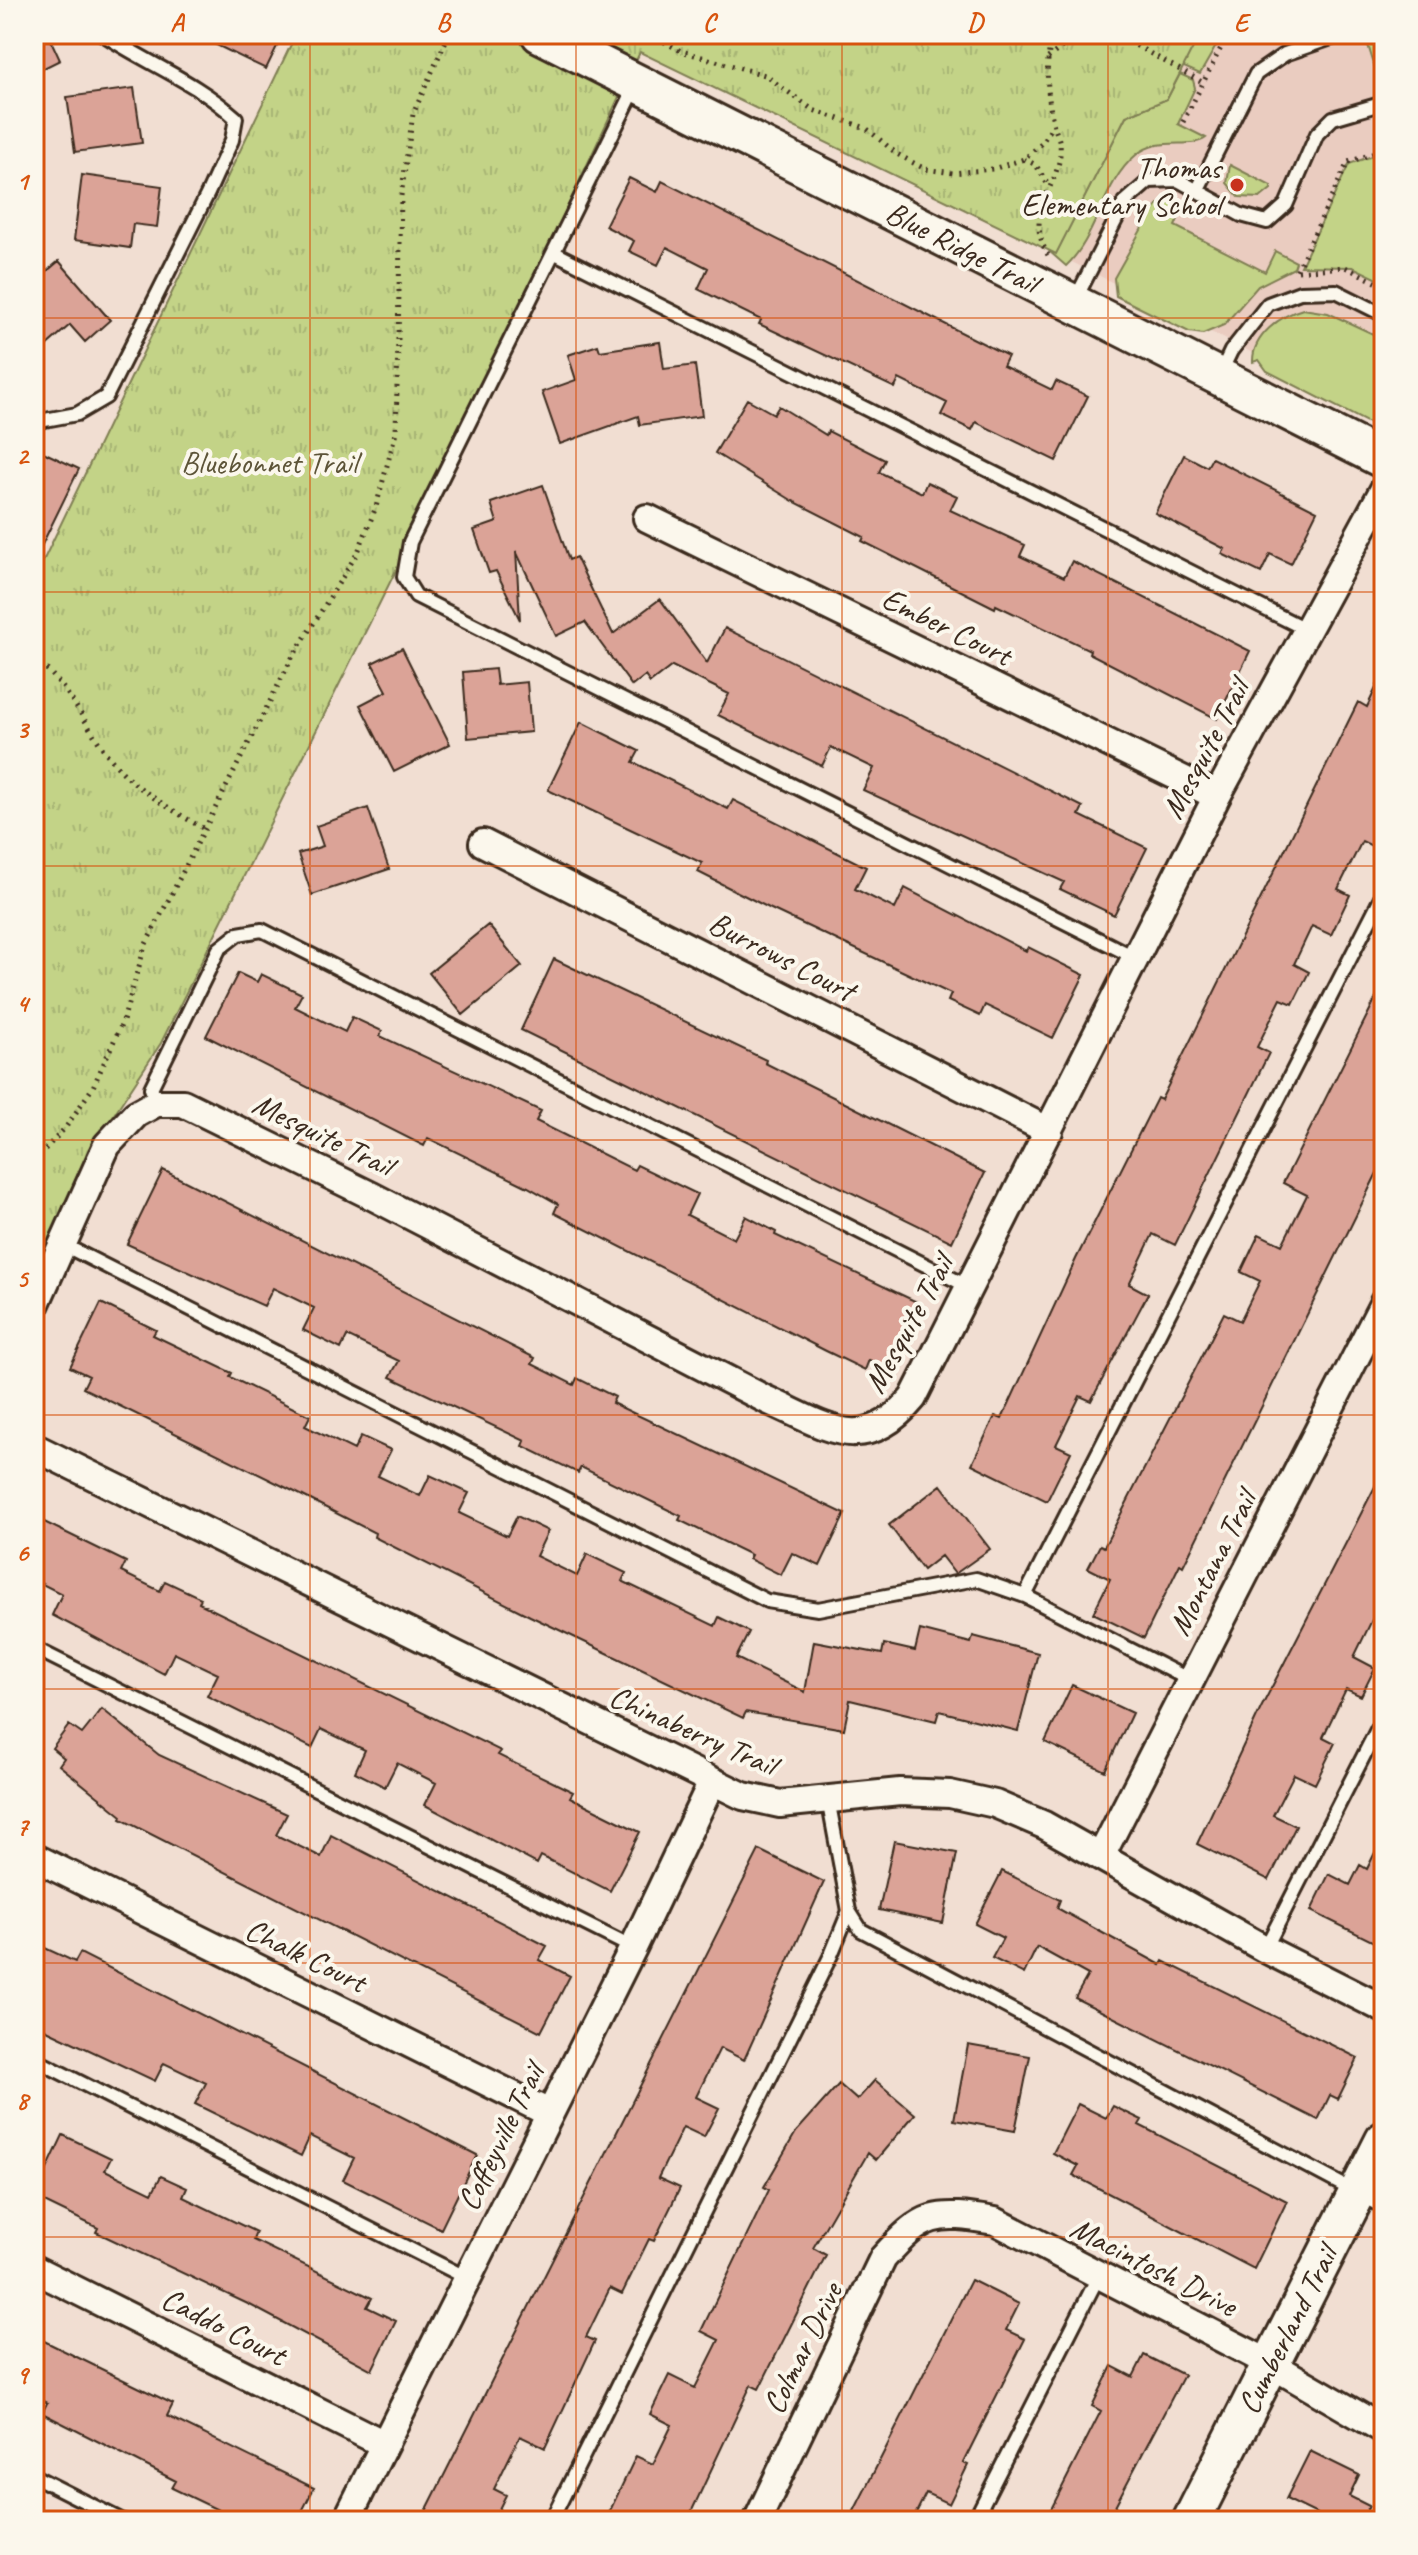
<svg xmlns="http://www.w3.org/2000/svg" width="1418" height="2555" font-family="Caveat,sans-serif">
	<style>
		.built { fill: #eaccc0 }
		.grass { fill: #c3d387; stroke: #7f7e52; stroke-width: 2 }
		.park { fill: url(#park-tufts); stroke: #7f7e52; stroke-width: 2 }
		.building { fill: #dba397; stroke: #3b2a1e; stroke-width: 2 }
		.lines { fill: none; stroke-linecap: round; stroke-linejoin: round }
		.lane-casing { stroke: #3b2a1e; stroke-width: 18 }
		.street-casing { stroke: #3b2a1e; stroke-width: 32 }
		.secondary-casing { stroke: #3b2a1e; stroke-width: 42 }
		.path { stroke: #3b2a1e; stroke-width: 5; stroke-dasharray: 2 6; stroke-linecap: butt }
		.lane { stroke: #fbf7ec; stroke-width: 12 }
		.street { stroke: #fbf7ec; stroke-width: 26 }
		.secondary { stroke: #fbf7ec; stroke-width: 36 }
		.grid { fill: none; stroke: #d7540e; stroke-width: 2; stroke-opacity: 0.55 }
		.poi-dot { fill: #c8321e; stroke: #fbf7ec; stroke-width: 3 }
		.labels { text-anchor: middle; stroke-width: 8; stroke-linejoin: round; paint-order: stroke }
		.poi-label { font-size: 32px; fill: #3b2a1e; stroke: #fbf7ec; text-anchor: end }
		.street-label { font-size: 32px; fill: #3b2a1e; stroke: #fbf7ec }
		.park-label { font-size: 32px; fill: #5d5438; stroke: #fbf7ec }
		.neatline { fill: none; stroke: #d7540e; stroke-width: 3 }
		.grid-label { font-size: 26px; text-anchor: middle; font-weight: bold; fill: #d7540e }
	</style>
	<defs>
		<pattern id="park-tufts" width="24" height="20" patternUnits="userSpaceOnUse" patternTransform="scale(2)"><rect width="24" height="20" fill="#c3d387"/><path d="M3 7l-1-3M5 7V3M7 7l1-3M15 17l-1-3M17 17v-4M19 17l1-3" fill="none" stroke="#a8b574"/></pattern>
	</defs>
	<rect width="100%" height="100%" fill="#f1ded2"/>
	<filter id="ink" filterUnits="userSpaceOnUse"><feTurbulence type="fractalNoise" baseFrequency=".0125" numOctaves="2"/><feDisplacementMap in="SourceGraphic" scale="16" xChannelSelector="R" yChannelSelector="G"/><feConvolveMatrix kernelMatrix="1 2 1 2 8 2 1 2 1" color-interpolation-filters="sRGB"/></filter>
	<g filter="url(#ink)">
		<!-- built -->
		<path class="built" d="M1200,34H1384V419L1056,254L1126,116L1167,99Z"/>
		<!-- grass -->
		<path class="grass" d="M1190,34H1223L1200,74L1177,64Z
			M1373,40L1384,42L1382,90L1367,42Z
			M1180,74L1193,80L1195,88L1178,124L1206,138C1190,150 1160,135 1136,155C1102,183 1098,236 1066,266L1049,251L1056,253L1126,116L1167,99Z
			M1384,152V282L1353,267L1301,266L1349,164Z
			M1230,165L1271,186V189L1260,198L1239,197L1227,183Z
			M1174,201L1184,206L1175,226L1265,272L1275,251L1296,262L1294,268L1258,286L1224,325L1203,334L1189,332L1116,296L1114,278L1150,214L1159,204Z
			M1303,309L1328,313L1384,339V358L1376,364L1384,369L1382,430L1267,371L1259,360L1253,362C1252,336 1281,315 1303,309Z"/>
		<!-- park -->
		<path class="park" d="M296,34H1200L1167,99L1126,116L1056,254L640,52L410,542L161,1043L107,1125L34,1284V580Z"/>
		<!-- building -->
		<path class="building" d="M34,34H48L60,60L34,73Z
			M194,34H283L266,69Z
			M134,88L142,143L75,152L67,97Z
			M82,175L162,186L157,227L133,224L130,248L74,240Z
			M629,178L657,192L662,181L1008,356L1003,366L1052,390L1056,381L1088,396L1056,461L976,422L972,430L941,415L947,403L899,379L895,388L759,324L761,320L698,289L708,268L667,247L658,265L629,251L634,241L605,226Z
			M59,261L110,320L85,342L70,325L46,346L34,332V282Z
			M660,342L664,369L695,365L702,416L640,425L638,416L560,444L542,392L576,380L568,355L598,345L600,351Z
			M747,399L774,414L779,406L826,435L828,431L885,460L879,472L922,493L927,482L957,496L950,510L1025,545L1020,556L1064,577L1072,561L1250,651L1217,719L1089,653L1090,650L996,605L995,608L862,541L864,537L793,501L715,453Z
			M41,451L79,469L34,561V466Z
			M1184,455L1207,467L1212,458L1317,511L1291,564L1270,554L1261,573L1222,554L1225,549L1155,513Z
			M543,485L569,560L576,557L613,634L660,599L707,663L725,628L1083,807L1079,815L1147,848L1114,915L1060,889L1064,882L863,790L874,768L831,747L822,766L718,715L729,694L672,666L650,683L645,676L632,686L585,622L556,636L516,551L520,620L496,571L489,573L474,530L497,522L491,503Z
			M402,648L450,744L394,772L360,705L387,691L372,663Z
			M495,669L497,685L527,682L531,732L468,738L463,672Z
			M1384,671V832L1376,848L1362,841L1338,889L1350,895L1331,935L1312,926L1294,964L1309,972L1293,1004L1281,999L1257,1047L1269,1053L1175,1245L1153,1234L1129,1284L1148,1294L1091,1401L1080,1396L1056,1445L1071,1452L1047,1501L972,1464L995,1416L1002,1419L1076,1259L1157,1098L1161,1100L1358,702L1367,707Z
			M581,722L639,751L633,762L728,809L733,800L866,867L855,889L895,909L905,888L1026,951L1028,947L1084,975L1053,1038L985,1005L980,1016L948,1001L951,994L771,909L698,872L702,863L548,790Z
			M368,808L389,869L312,895L298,854L323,846L316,826Z
			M488,925L522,966L463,1015L429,973Z
			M554,959L766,1060L765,1063L985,1173L952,1242L521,1030Z
			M238,973L257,982L261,974L302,994L295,1007L345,1032L352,1017L382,1031L380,1036L541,1111L536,1121L634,1170L637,1165L697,1194L687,1215L734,1239L746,1216L776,1232L775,1235L919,1303L887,1369L869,1360L865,1370L826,1351L554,1213L558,1204L528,1187L428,1138L424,1146L206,1036Z
			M1384,982V1177L1377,1173L1183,1566L1180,1564L1144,1638L1093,1613L1110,1579L1088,1568L1100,1545L1104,1547L1224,1313L1240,1321L1260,1281L1241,1272L1259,1234L1282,1245L1307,1195L1283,1183Z
			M163,1170L535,1358L532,1364L574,1385L577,1378L615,1397L612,1403L845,1514L820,1566L792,1553L781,1575L749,1559L751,1555L679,1520L681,1516L581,1467L578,1473L523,1446L525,1441L390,1377L399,1361L347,1336L341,1349L303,1330L314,1308L273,1288L264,1306L127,1244Z
			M101,1303L156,1330L153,1335L232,1373L230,1377L310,1416L305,1426L354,1450L361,1436L391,1450L378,1476L420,1496L430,1475L469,1493L459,1513L507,1536L517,1516L548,1531L536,1556L577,1576L587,1554L626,1573L622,1581L715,1626L719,1617L749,1632L736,1658L805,1692L814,1641L882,1654L884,1644L915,1651L920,1630L971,1643L973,1636L1038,1653L1018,1731L939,1711L936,1721L850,1700L844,1729L746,1712L743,1718L530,1616L374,1537L375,1533L297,1493L83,1388L89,1376L70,1367Z
			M1384,1469V1625L1372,1620L1354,1657L1375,1668L1361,1696L1346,1689L1323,1737L1335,1743L1315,1784L1294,1774L1273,1815L1296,1826L1269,1880L1197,1844L1261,1708Z
			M941,1485L990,1549L955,1574L941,1556L923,1570L889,1525Z
			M34,1517L126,1562L121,1572L160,1591L165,1581L201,1598L199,1603L501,1751L498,1755L573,1792L570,1797L640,1832L610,1891L541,1856L537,1864L425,1805L436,1783L397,1763L385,1787L355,1772L365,1750L321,1729L312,1748L207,1696L218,1674L174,1653L164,1674L52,1615L62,1594L34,1580Z
			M1072,1685L1132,1713L1105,1771L1045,1742Z
			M102,1709L159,1755L287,1814L276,1835L321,1857L331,1835L547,1946L539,1960L570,1976L541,2032L121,1819L122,1816L59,1765L64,1758L52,1748L69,1725L82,1734Z
			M1384,1834V1947L1311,1911L1329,1874L1350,1885L1360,1865L1367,1869Z
			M894,1841L957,1853L943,1923L879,1910Z
			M759,1850L824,1882L744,2060L720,2048L696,2097L719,2108L704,2137L683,2127L658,2178L680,2188L654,2241L649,2239L622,2294L610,2288L586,2337L595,2341L545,2448L520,2436L494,2489L506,2495L493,2521H421Z
			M1002,1871L1060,1900L1057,1908L1161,1965L1163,1961L1358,2058L1338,2099L1330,2095L1318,2120L1075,1998L1088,1975L1037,1947L1024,1974L992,1958L1003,1938L975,1924Z
			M34,1943L75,1962L80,1953L477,2155L441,2229L343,2180L354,2158L310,2136L301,2156L195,2104L206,2083L164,2063L155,2081L34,2024Z
			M968,2045L1030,2056L1015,2131L954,2120Z
			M875,2080L915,2114L876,2160L868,2153L813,2248L826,2255L759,2389L751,2385L687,2521H605L636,2456L653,2464L672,2425L650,2414L669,2375L695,2388L719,2340L701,2331L769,2190L764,2187L796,2132L839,2084L857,2100Z
			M1078,2104L1106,2118L1113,2106L1142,2120L1139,2125L1287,2201L1254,2269L1073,2175L1078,2166L1053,2153Z
			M63,2135L111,2158L105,2170L152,2193L161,2176L187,2188L183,2197L256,2232L253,2240L372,2298L367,2307L396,2321L372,2370L250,2305L96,2232L98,2228L34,2197Z
			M971,2280L1019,2304L1006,2330L1025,2339L963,2463L968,2465L949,2504L926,2493L912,2521H849Z
			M42,2340L173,2404L167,2416L314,2488L297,2521L270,2512L266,2521H241L172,2488L176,2481L42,2413L47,2403L34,2397V2356Z
			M1144,2355L1184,2375L1107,2521H1045L1101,2411L1092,2406L1112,2366L1133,2377Z
			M1310,2451L1359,2475L1349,2496L1369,2506L1362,2521H1331L1286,2499Z"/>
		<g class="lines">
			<defs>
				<path id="lane" d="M636,86L410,542L404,577L416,596L1136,958
					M1197,191L1256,74L1285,54L1343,34
					M555,253L1307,630
					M1075,300L1125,202L1149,181L1178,180L1241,215L1267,222L1286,205L1317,134L1333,118L1384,103
					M1220,374L1231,351L1268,304L1300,292L1336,291L1384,315
					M34,422L77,414L106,397L208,193L232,140L236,118C195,81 148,64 103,34
					M156,1103L151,1088L219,949L238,934L262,930L969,1287
					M62,1244L767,1601L818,1609L976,1579L1025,1596L1190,1680
					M1025,1596L1384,892
					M34,1648L633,1948
					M828,1799L849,1911L861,1930L1384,2207
					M1265,1949L1384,1716
					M34,2059L469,2279
					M34,2476L123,2521
					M551,2521L831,1955L849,1911
					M974,2521L1098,2277"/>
				<path id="street" d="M647,518L1217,796
					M483,843L1049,1131
					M34,1308L107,1145L136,1114L156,1103H183L372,1196L767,1400C826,1426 863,1458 913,1398L1217,796L1384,489
					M34,1447L743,1796L780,1804L900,1792L950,1794L995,1804L1044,1825L1265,1949L1384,2009
					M1101,1856L1384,1302
					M34,1857L549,2113
					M34,2269L384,2444
					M346,2521L633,1948L712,1782
					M757,2521L883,2258C924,2212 935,2211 995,2221L1269,2363L1384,2430"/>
				<path id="secondary" d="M540,34L1384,460
					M1191,2521L1384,2140"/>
			</defs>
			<!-- lane casing -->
			<use href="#lane" class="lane-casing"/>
			<!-- street casing -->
			<use href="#street" class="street-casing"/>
			<!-- secondary casing -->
			<use href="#secondary" class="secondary-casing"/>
			<!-- path -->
			<path class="path" d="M650,34L681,51L765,75L813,110L866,128L897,154L925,169L953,173L993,169L1024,159L1041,144L1053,126
				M1115,34L1202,82
				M1143,34L1148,36
				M1048,58L1072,39L1087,34
				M1183,122L1228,34
				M1024,159L1036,165L1048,185
				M1048,255C1021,209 1064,185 1060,144C1059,138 1056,132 1054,126C1047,97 1044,62 1053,34
				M1297,270L1348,162L1384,150
				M1298,271L1345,267L1384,286
				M34,659C70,685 84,725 110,758C134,789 171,809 204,829
				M34,1161L66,1127L93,1087L123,1021L145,946L292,658L358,552L376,507L396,432L401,196L413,114L449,34"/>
			<!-- lane -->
			<use href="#lane" class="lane"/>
			<!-- street -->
			<use href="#street" class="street"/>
			<!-- secondary -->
			<use href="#secondary" class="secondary"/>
		</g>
	</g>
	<!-- grid -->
	<path class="grid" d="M310,34V2521M576,34V2521M842,34V2521M1108,34V2521M34,318H1384M34,592H1384M34,866H1384M34,1140H1384M34,1415H1384M34,1689H1384M34,1963H1384M34,2237H1384"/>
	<!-- markers -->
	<circle class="poi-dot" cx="1237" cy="185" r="8"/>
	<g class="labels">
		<!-- poi labels -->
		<g class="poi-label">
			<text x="1221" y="178">Thomas<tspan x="1221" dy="37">Elementary School</tspan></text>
		</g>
		<!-- street labels -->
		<g class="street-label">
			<text transform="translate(962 247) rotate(27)" y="11">Blue Ridge Trail</text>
			<text transform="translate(947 626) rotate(26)" y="11">Ember Court</text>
			<text transform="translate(1205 749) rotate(-62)" y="11">Mesquite Trail</text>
			<text transform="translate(782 956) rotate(27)" y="11">Burrows Court</text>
			<text transform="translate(323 1134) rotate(26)" y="11">Mesquite Trail</text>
			<text transform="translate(908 1324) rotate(-61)" y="11">Mesquite Trail</text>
			<text transform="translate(1212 1563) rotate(-63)" y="11">Montana Trail</text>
			<text transform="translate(693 1730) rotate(24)" y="11">Chinaberry Trail</text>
			<text transform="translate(306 1955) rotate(26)" y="11">Chalk Court</text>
			<text transform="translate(500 2137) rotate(-64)" y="11">Coffeyville Trail</text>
			<text transform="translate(1154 2266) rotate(27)" y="11">Macintosh Drive</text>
			<text transform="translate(224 2326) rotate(27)" y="11">Caddo Court</text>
			<text transform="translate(1287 2330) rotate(-63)" y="11">Cumberland Trail</text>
			<text transform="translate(802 2348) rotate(-64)" y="11">Colmar Drive</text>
		</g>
		<!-- park labels -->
		<g class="park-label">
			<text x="269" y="473">Bluebonnet Trail</text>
		</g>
	</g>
	<!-- margin -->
	<rect width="1418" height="2555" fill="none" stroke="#fbf7ec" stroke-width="88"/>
	<rect x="44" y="44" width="1330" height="2467" class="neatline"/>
	<g class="grid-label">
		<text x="177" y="31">A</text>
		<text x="443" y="31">B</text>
		<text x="709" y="31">C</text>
		<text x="975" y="31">D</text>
		<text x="1241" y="31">E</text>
		<text x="22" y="190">1</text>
		<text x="22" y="464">2</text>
		<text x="22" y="738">3</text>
		<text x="22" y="1012">4</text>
		<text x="22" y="1287">5</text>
		<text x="22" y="1561">6</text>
		<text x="22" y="1835">7</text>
		<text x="22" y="2109">8</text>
		<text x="22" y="2383">9</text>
	</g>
</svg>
